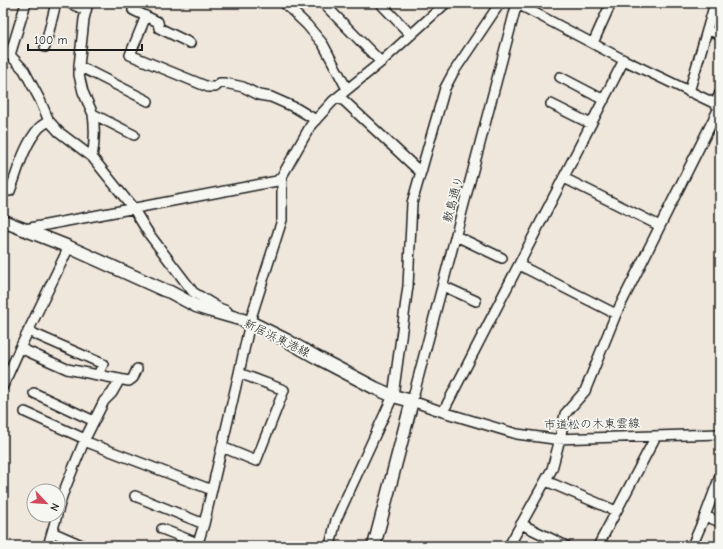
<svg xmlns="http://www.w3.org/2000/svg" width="723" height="549" font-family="'Comic Neue','Klee One',sans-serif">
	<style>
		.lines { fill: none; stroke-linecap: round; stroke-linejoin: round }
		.minor-casing { stroke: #1c1c1c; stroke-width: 12 }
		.major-casing { stroke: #1c1c1c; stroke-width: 15 }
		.minor { stroke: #f6f6f2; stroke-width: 9 }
		.major { stroke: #f6f6f2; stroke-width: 12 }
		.labels { text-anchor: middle; stroke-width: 3.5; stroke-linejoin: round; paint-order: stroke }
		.street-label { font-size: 12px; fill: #1c1c1c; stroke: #f6f6f2 }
	</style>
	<rect width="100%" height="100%" fill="#efe7dc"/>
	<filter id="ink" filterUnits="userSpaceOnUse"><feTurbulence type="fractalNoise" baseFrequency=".025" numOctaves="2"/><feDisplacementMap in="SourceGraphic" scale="8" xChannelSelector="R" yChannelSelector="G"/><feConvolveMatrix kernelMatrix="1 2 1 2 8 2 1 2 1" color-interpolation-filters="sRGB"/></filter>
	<g filter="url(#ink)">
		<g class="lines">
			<defs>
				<path id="minor" d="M69,3L86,10
					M88,3L84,19L79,66V75L83,92L93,114
					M135,3L133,10L158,22L159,28L190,43
					M284,3L307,25L323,44L347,89
					M323,3L381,62
					M380,3L411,35
					M516,3L624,60L720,106
					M517,3L412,401L443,412L517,434L554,439L720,434
					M146,16L130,55L208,87H215L220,83H225L243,87L259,95L271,97L296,108L316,120
					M707,30L720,34
					M593,43L611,3
					M45,47L56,3
					M3,49L10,55L24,70L40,100L49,121
					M10,55L26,3
					M79,66L148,101
					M560,77L604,100
					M689,92L715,3
					M339,96L417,169L422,170
					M551,104L591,124
					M715,104L720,93
					M134,135L93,114C95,129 95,142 92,157L133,208L149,234L193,292L219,308L227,311
					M564,178L660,226
					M10,191C18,170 24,145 39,128C42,125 46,123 49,121L59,132L92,157
					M25,229L277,181L282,176L311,125L333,101L381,62L446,3
					M456,236L502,258
					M519,265L616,314
					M443,286L476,301
					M28,331L103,364L98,375
					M20,348L67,369L129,381L133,378L137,369
					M3,386L20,348L69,247
					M34,393L94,421
					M25,412L85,439
					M443,412L624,60
					M84,441L212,490
					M222,447L256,461L284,390L239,373
					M546,481L616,511
					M135,496L204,524
					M58,511L62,496L85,439L104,401L112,393L120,379
					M705,516L720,522
					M521,524L566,546
					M162,529L197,543
					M52,532L84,546
					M48,546L57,515
					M197,546L204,524L239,373L251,318L282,220V176
					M330,546L336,520L393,396L408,286L412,203L445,88L453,73L500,3
					M509,546L552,469L560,439L565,414L585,391L591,376L616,314L720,106
					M598,546L656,436
					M692,546L705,516L720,476"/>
				<path id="major" d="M3,221L69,247L164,290L170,292L196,306L208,310L250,322L286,340L316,357L375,388L393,396L412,401L374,546"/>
			</defs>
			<!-- minor casing -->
			<use href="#minor" class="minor-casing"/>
			<!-- major casing -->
			<use href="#major" class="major-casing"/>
			<!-- minor -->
			<use href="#minor" class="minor"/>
			<!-- major -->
			<use href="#major" class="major"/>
		</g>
	</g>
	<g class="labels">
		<!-- street labels -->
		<g class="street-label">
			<text transform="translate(453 199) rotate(-75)" y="4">敷島通り</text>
			<text transform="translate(277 338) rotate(26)" y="4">新居浜東港線</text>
			<text transform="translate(592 424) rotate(-1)" y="4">市道松の木東雲線</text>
		</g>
	</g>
	<!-- margin -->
	<rect width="723" height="549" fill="none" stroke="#f6f6f2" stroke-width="16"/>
	<rect x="8" y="8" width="707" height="533" fill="none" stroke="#1c1c1c" stroke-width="1.5" filter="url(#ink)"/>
	<!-- north arrow -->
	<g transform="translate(46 503) rotate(115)"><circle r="19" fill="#f6f6f2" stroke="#9f9f9c"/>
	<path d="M0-3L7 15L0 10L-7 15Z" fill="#d1495b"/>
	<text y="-6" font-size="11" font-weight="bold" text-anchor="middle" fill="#1c1c1c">N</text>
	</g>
	<!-- scale -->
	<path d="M28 44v6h114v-6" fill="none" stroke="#1c1c1c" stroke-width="2"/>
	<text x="34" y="44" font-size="12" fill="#1c1c1c" stroke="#f6f6f2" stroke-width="3" paint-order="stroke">100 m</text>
</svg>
